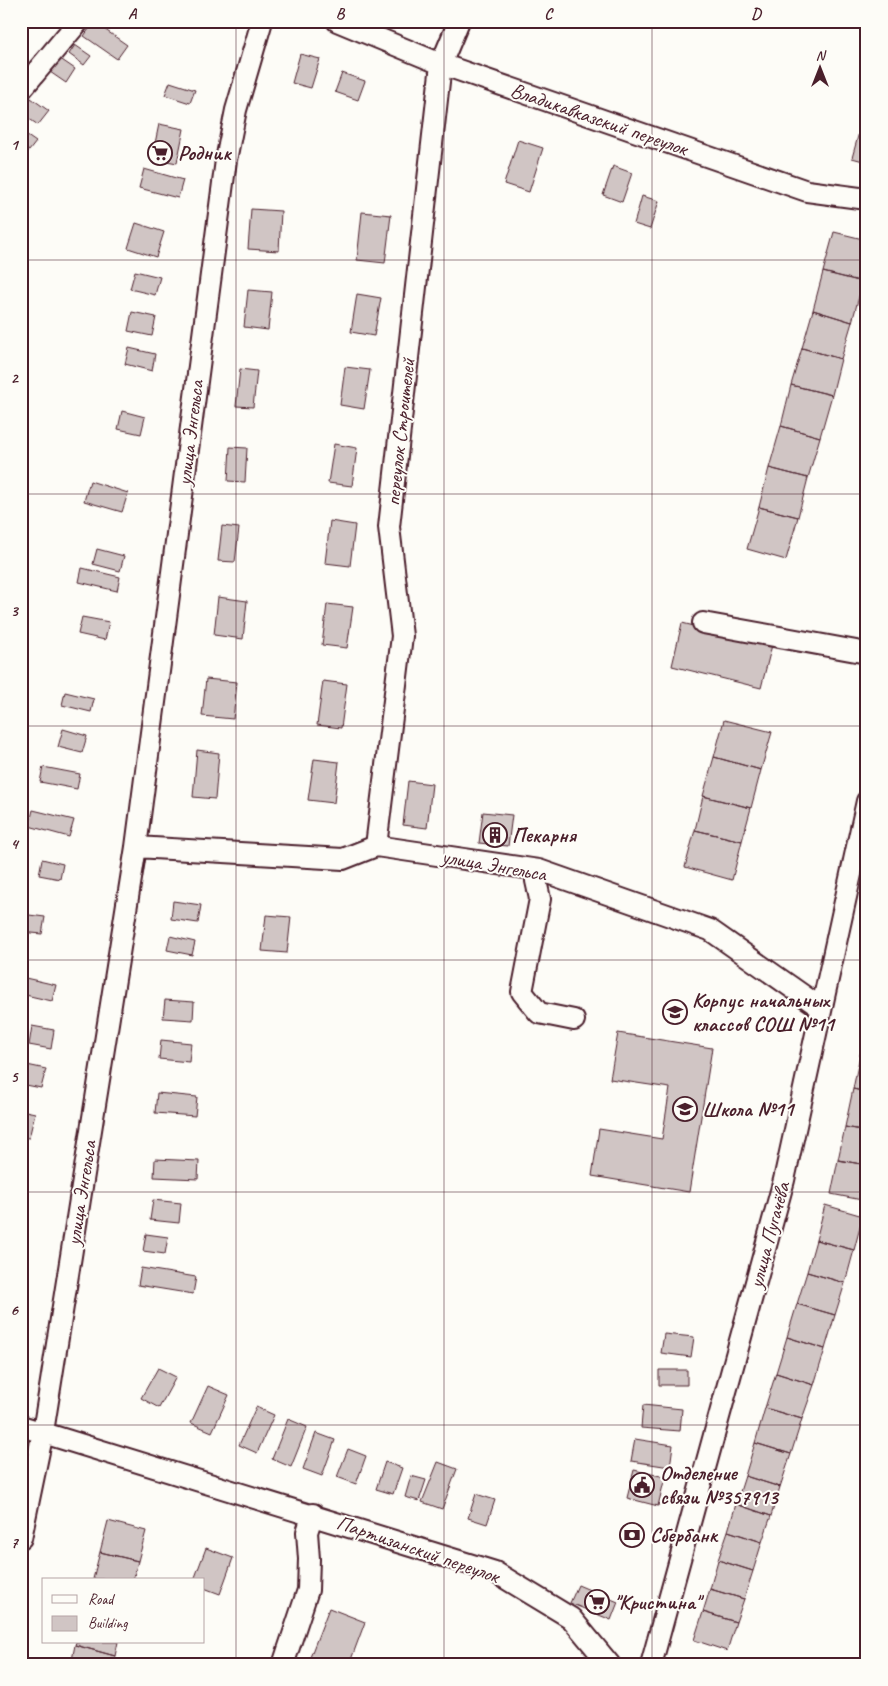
<svg xmlns="http://www.w3.org/2000/svg" width="888" height="1686" font-family="Caveat,sans-serif">
	<style>
		.building { fill: #d0c5c4; stroke: #4a1f2b }
		.lines { fill: none; stroke-linecap: round; stroke-linejoin: round }
		.minor-casing { stroke: #4a1f2b; stroke-width: 24 }
		.minor { stroke: #fdfcf7; stroke-width: 20 }
		.grid { fill: none; stroke: #4a1f2b; stroke-width: 1; stroke-opacity: 0.55 }
		.labels { text-anchor: middle; stroke-width: 4; stroke-linejoin: round; paint-order: stroke }
		.street-label { font-size: 21px; fill: #4a1f2b; stroke: #fdfcf7 }
		.poi-label { font-size: 21px; font-weight: bold; fill: #4a1f2b; stroke: #fdfcf7; text-anchor: start }
		.neatline { fill: none; stroke: #4a1f2b; stroke-width: 2 }
		.grid-label { font-size: 16px; text-anchor: middle; font-weight: bold; fill: #4a1f2b }
	</style>
	<rect width="100%" height="100%" fill="#fdfcf7"/>
	<filter id="ink" filterUnits="userSpaceOnUse"><feTurbulence type="fractalNoise" baseFrequency=".02" numOctaves="2"/><feDisplacementMap in="SourceGraphic" scale="10" xChannelSelector="R" yChannelSelector="G"/><feConvolveMatrix kernelMatrix="1 2 1 2 8 2 1 2 1" color-interpolation-filters="sRGB"/></filter>
	<g filter="url(#ink)">
		<!-- building -->
		<path class="building" d="M127,21H141L136,28Z
			M94,22L127,45L117,59L84,36Z
			M75,45L91,56L84,65L69,54Z
			M300,54L320,59L311,88L292,83Z
			M59,58L75,69L66,83L50,72Z
			M342,73L365,81L358,100L335,92Z
			M170,82L195,90L190,103L165,95Z
			M31,98L49,111L38,125L21,113Z
			M864,114L867,115V162L852,158Z
			M159,124L184,129L177,163L152,158Z
			M23,133L36,142L29,151L21,145V135Z
			M518,140L543,148L529,192L504,184Z
			M613,166L632,173L622,202L603,195Z
			M144,169L183,180L178,198L139,188Z
			M642,196L659,201L650,229L634,224Z
			M251,209L281,211L279,251L248,249Z
			M362,212L391,215L385,263L357,260Z
			M136,223L164,232L156,257L128,248Z
			M834,232L867,240V266L863,282L823,272Z
			M135,271L160,277L155,295L130,289Z
			M823,272L863,282L852,322L813,310Z
			M248,290L272,292L268,330L244,327Z
			M357,294L381,298L374,336L351,332Z
			M813,310L852,322L841,359L802,348Z
			M132,312L156,317L152,336L128,331Z
			M129,348L155,354L152,371L125,364Z
			M802,348L841,359L832,395L791,385Z
			M345,367L370,370L364,409L340,405Z
			M240,369L257,371L253,407L236,406Z
			M791,385L832,395L820,437L781,426Z
			M122,411L145,417L141,434L118,429Z
			M781,426L820,437L808,478L769,468Z
			M334,444L357,448L352,486L328,483Z
			M230,447L247,448L245,482L228,481Z
			M769,468L808,478L798,517L759,507Z
			M90,481L128,493L122,512L84,501Z
			M759,507L798,517L786,560L747,549Z
			M330,521L355,525L350,566L325,563Z
			M222,526L239,528L235,562L218,561Z
			M97,549L124,556L120,571L93,564Z
			M82,568L120,577L117,591L79,582Z
			M218,597L247,601L243,639L214,635Z
			M327,604L353,607L347,648L322,645Z
			M82,617L109,622L105,640L78,634Z
			M682,623L772,645L761,688L672,666Z
			M206,679L237,682L233,719L202,716Z
			M323,681L347,684L341,728L317,725Z
			M65,692L94,699L91,712L62,705Z
			M724,720L772,732L761,770L714,757Z
			M63,729L87,736L82,753L58,747Z
			M197,750L219,753L215,799L193,797Z
			M714,757L761,770L751,808L703,796Z
			M314,759L339,762L334,803L308,800Z
			M43,767L80,774L77,789L40,782Z
			M408,781L432,784L427,828L403,825Z
			M703,796L751,808L742,841L695,830Z
			M33,810L74,820L69,837L29,826Z
			M483,812L512,815L508,846L479,843Z
			M695,830L742,841L732,880L685,867Z
			M42,859L63,864L60,879L39,875Z
			M173,901L201,905L198,923L171,919Z
			M21,914L45,917L42,934L21,932Z
			M266,915L291,917L287,953L262,951Z
			M170,936L195,942L192,955L167,950Z
			M21,977L56,985L52,1001L21,994Z
			M165,1000L194,1002L193,1020L163,1018Z
			M867,1024V1057L860,1055Z
			M32,1026L54,1030L51,1049L29,1045Z
			M618,1033L712,1048L689,1192L592,1176L599,1129L662,1139L670,1088L610,1079Z
			M161,1040L191,1043L189,1062L159,1059Z
			M860,1055L867,1057V1092L853,1089Z
			M22,1064L46,1069L41,1088L21,1084Z
			M853,1089L867,1092V1131L845,1127Z
			M157,1093L197,1097L195,1116L155,1113Z
			M21,1110L35,1113L29,1138L21,1137Z
			M845,1127L867,1131V1165L838,1160Z
			M155,1159L199,1161L198,1179L154,1177Z
			M838,1160L867,1165V1201L831,1194Z
			M153,1200L181,1203L179,1223L150,1220Z
			M825,1205L863,1216L854,1250L816,1240Z
			M146,1234L168,1237L165,1254L143,1251Z
			M816,1240L854,1250L845,1283L807,1272Z
			M141,1268L196,1277L193,1294L138,1285Z
			M807,1272L845,1283L835,1315L797,1304Z
			M797,1304L835,1315L825,1349L787,1337Z
			M664,1334L694,1337L691,1357L661,1353Z
			M787,1337L825,1349L814,1385L776,1373Z
			M158,1368L176,1377L159,1408L141,1398Z
			M659,1370H687V1385H659Z
			M776,1373L814,1385L802,1419L765,1408Z
			M208,1386L229,1395L212,1432L191,1423Z
			M643,1405L682,1409L680,1431L641,1428Z
			M256,1407L274,1415L257,1453L239,1445Z
			M765,1408L802,1419L791,1454L755,1443Z
			M288,1419L307,1427L291,1467L272,1459Z
			M316,1433L335,1440L322,1476L303,1469Z
			M635,1439L673,1445L670,1467L631,1461Z
			M755,1443L791,1454L780,1487L745,1476Z
			M348,1449L366,1456L356,1484L337,1477Z
			M385,1462L402,1468L393,1494L376,1489Z
			M438,1462L457,1469L442,1509L422,1502Z
			M634,1470L665,1477L658,1506L627,1498Z
			M411,1476L426,1480L419,1501L405,1497Z
			M745,1476L780,1487L771,1516L736,1504Z
			M476,1494L495,1500L487,1524L468,1518Z
			M736,1504L771,1516L762,1542L728,1531Z
			M108,1521L146,1531L138,1561L100,1552Z
			M728,1531L762,1542L753,1571L718,1560Z
			M206,1548L233,1558L220,1594L204,1588V1580H194Z
			M100,1552L138,1561L133,1580L93,1579Z
			M718,1560L753,1571L744,1599L710,1589Z
			M578,1585L618,1602L611,1620L570,1603Z
			M710,1589L744,1599L736,1622L703,1612Z
			M329,1608L365,1622L349,1665H321L309,1660Z
			M703,1612L736,1622L727,1651L694,1640Z
			M76,1642H118L115,1656L75,1645Z
			M75,1645L115,1656L112,1665H71Z"/>
		<g class="lines">
			<defs>
				<path id="minor" d="M337,21L441,64L807,191L867,199
					M21,90L79,21
					M703,623L867,653
					M376,846L402,636L389,527L441,64L459,21
					M136,847L343,859L376,846L539,870L710,930L821,1008
					M539,870L536,881L540,899L522,992L539,1013L574,1020
					M21,1426L495,1572L571,1618L610,1665
					M21,1538L43,1432L136,847L226,160L236,110L262,21
					M283,1665L308,1590L309,1559L307,1532L313,1514
					M651,1665L784,1180L867,801"/>
			</defs>
			<!-- minor casing -->
			<use href="#minor" class="minor-casing"/>
			<!-- minor -->
			<use href="#minor" class="minor"/>
		</g>
	</g>
	<!-- grid -->
	<path class="grid" d="M236,21V1665M444,21V1665M652,21V1665M21,260H867M21,494H867M21,726H867M21,960H867M21,1192H867M21,1425H867"/>
	<!-- icons -->
	<defs>
		<symbol id="supermarket-ring" viewBox="-11 -11 22 22"><circle r="9.5" fill="#fdfcf7" stroke="#4a1f2b" stroke-width="1.5"/><path d="M-6-5.5h2.5l.6 2H6L4.5 2H-2.5L-4.4-4H-6ZM-1.5 3.2a1.3 1.3 0 1 0 .1 0ZM3 3.2a1.3 1.3 0 1 0 .1 0Z" fill="#4a1f2b"/></symbol>
		<symbol id="building-ring" viewBox="-11 -11 22 22"><circle r="9.5" fill="#fdfcf7" stroke="#4a1f2b" stroke-width="1.5"/><path d="M-4-6H4V6H1V3H-1V6H-4ZM-2.5-4.3h1.7v1.8h-1.7ZM.8-4.3h1.7v1.8H.8ZM-2.5-1h1.7V.8h-1.7ZM.8-1h1.7V.8H.8Z" fill="#4a1f2b"/></symbol>
		<symbol id="school-ring" viewBox="-11 -11 22 22"><circle r="9.5" fill="#fdfcf7" stroke="#4a1f2b" stroke-width="1.5"/><path d="M0-5L7-2L0 1L-7-2ZM-4 1L0 2.5L4 1V4Q0 6-4 4Z" fill="#4a1f2b"/></symbol>
		<symbol id="civic-ring" viewBox="-11 -11 22 22"><circle r="9.5" fill="#fdfcf7" stroke="#4a1f2b" stroke-width="1.5"/><path d="M-.6-6.5H3V-4.5H.6V-3L4-1V1h2V6H-6V1h2V-1L-.6-3ZM-1.2 2.5V6h2.4V2.5Z" fill="#4a1f2b"/></symbol>
		<symbol id="bank-ring" viewBox="-11 -11 22 22"><circle r="9.5" fill="#fdfcf7" stroke="#4a1f2b" stroke-width="1.5"/><path d="M-6-4H6V4H-6ZM0-2.3a2.3 2.3 0 1 0 0 4.6a2.3 2.3 0 1 0 0-4.6Z" fill="#4a1f2b"/></symbol>
	</defs>
	<g fill-rule="evenodd">
		<use href="#supermarket-ring" x="146" y="139" width="28" height="28"/>
		<use href="#building-ring" x="481" y="821" width="28" height="28"/>
		<use href="#school-ring" x="661" y="998" width="28" height="28"/>
		<use href="#school-ring" x="671" y="1095" width="28" height="28"/>
		<use href="#civic-ring" x="628" y="1471" width="28" height="28"/>
		<use href="#bank-ring" x="618" y="1521" width="28" height="28"/>
		<use href="#supermarket-ring" x="583" y="1588" width="28" height="28"/>
	</g>
	<g class="labels">
		<!-- street labels -->
		<g class="street-label">
			<text transform="translate(599 119) rotate(19)" y="7">Владикавказский переулок</text>
			<text transform="translate(400 432) rotate(-84)" y="7">переулок Строителей</text>
			<text transform="translate(190 433) rotate(-83)" y="7">улица Энгельса</text>
			<text transform="translate(494 865) rotate(10)" y="7">улица Энгельса</text>
			<text transform="translate(81 1193) rotate(-81)" y="7">улица Энгельса</text>
			<text transform="translate(769 1235) rotate(-75)" y="7">улица Пугачёва</text>
			<text transform="translate(418 1549) rotate(19)" y="7">Партизанский переулок</text>
		</g>
		<!-- poi labels -->
		<g class="poi-label">
			<text x="178" y="160">Родник</text>
			<text x="512" y="842">Пекарня</text>
			<text x="692" y="1007">Корпус начальных<tspan x="692" dy="24">классов СОШ №11</tspan></text>
			<text x="702" y="1116">Школа №11</text>
			<text x="660" y="1480">Отделение<tspan x="660" dy="24">связи №357913</tspan></text>
			<text x="650" y="1542">Сбербанк</text>
			<text x="614" y="1609">"Кристина"</text>
		</g>
	</g>
	<!-- margin -->
	<rect width="888" height="1686" fill="none" stroke="#fdfcf7" stroke-width="55"/>
	<!-- legend -->
	<rect x="42" y="1578" width="162" height="65" fill="#fdfcf7" stroke="#b5a4a5"/>
	<rect x="52" y="1595" width="25" height="8" fill="#fdfcf7" stroke="#b5a4a5"/>
	<text x="88" y="1604" font-size="15" fill="#4a1f2b">Road</text>
	<rect x="52" y="1616" width="25" height="15" fill="#d0c5c4" stroke="#b5a4a5"/>
	<text x="88" y="1628" font-size="15" fill="#4a1f2b">Building</text>
	<!-- north arrow -->
	<g transform="translate(820 68)" stroke="#fdfcf7" stroke-width="4" paint-order="stroke">
	<path d="M0-4L9 19L0 12L-9 19Z" fill="#4a1f2b"/>
	<text y="-8" font-size="14" font-weight="bold" text-anchor="middle" fill="#4a1f2b">N</text>
	</g>
	<rect x="28" y="28" width="832" height="1630" class="neatline"/>
	<g class="grid-label">
		<text x="132" y="19">A</text>
		<text x="340" y="19">B</text>
		<text x="548" y="19">C</text>
		<text x="756" y="19">D</text>
		<text x="14" y="150">1</text>
		<text x="14" y="383">2</text>
		<text x="14" y="616">3</text>
		<text x="14" y="849">4</text>
		<text x="14" y="1082">5</text>
		<text x="14" y="1315">6</text>
		<text x="14" y="1548">7</text>
	</g>
</svg>
